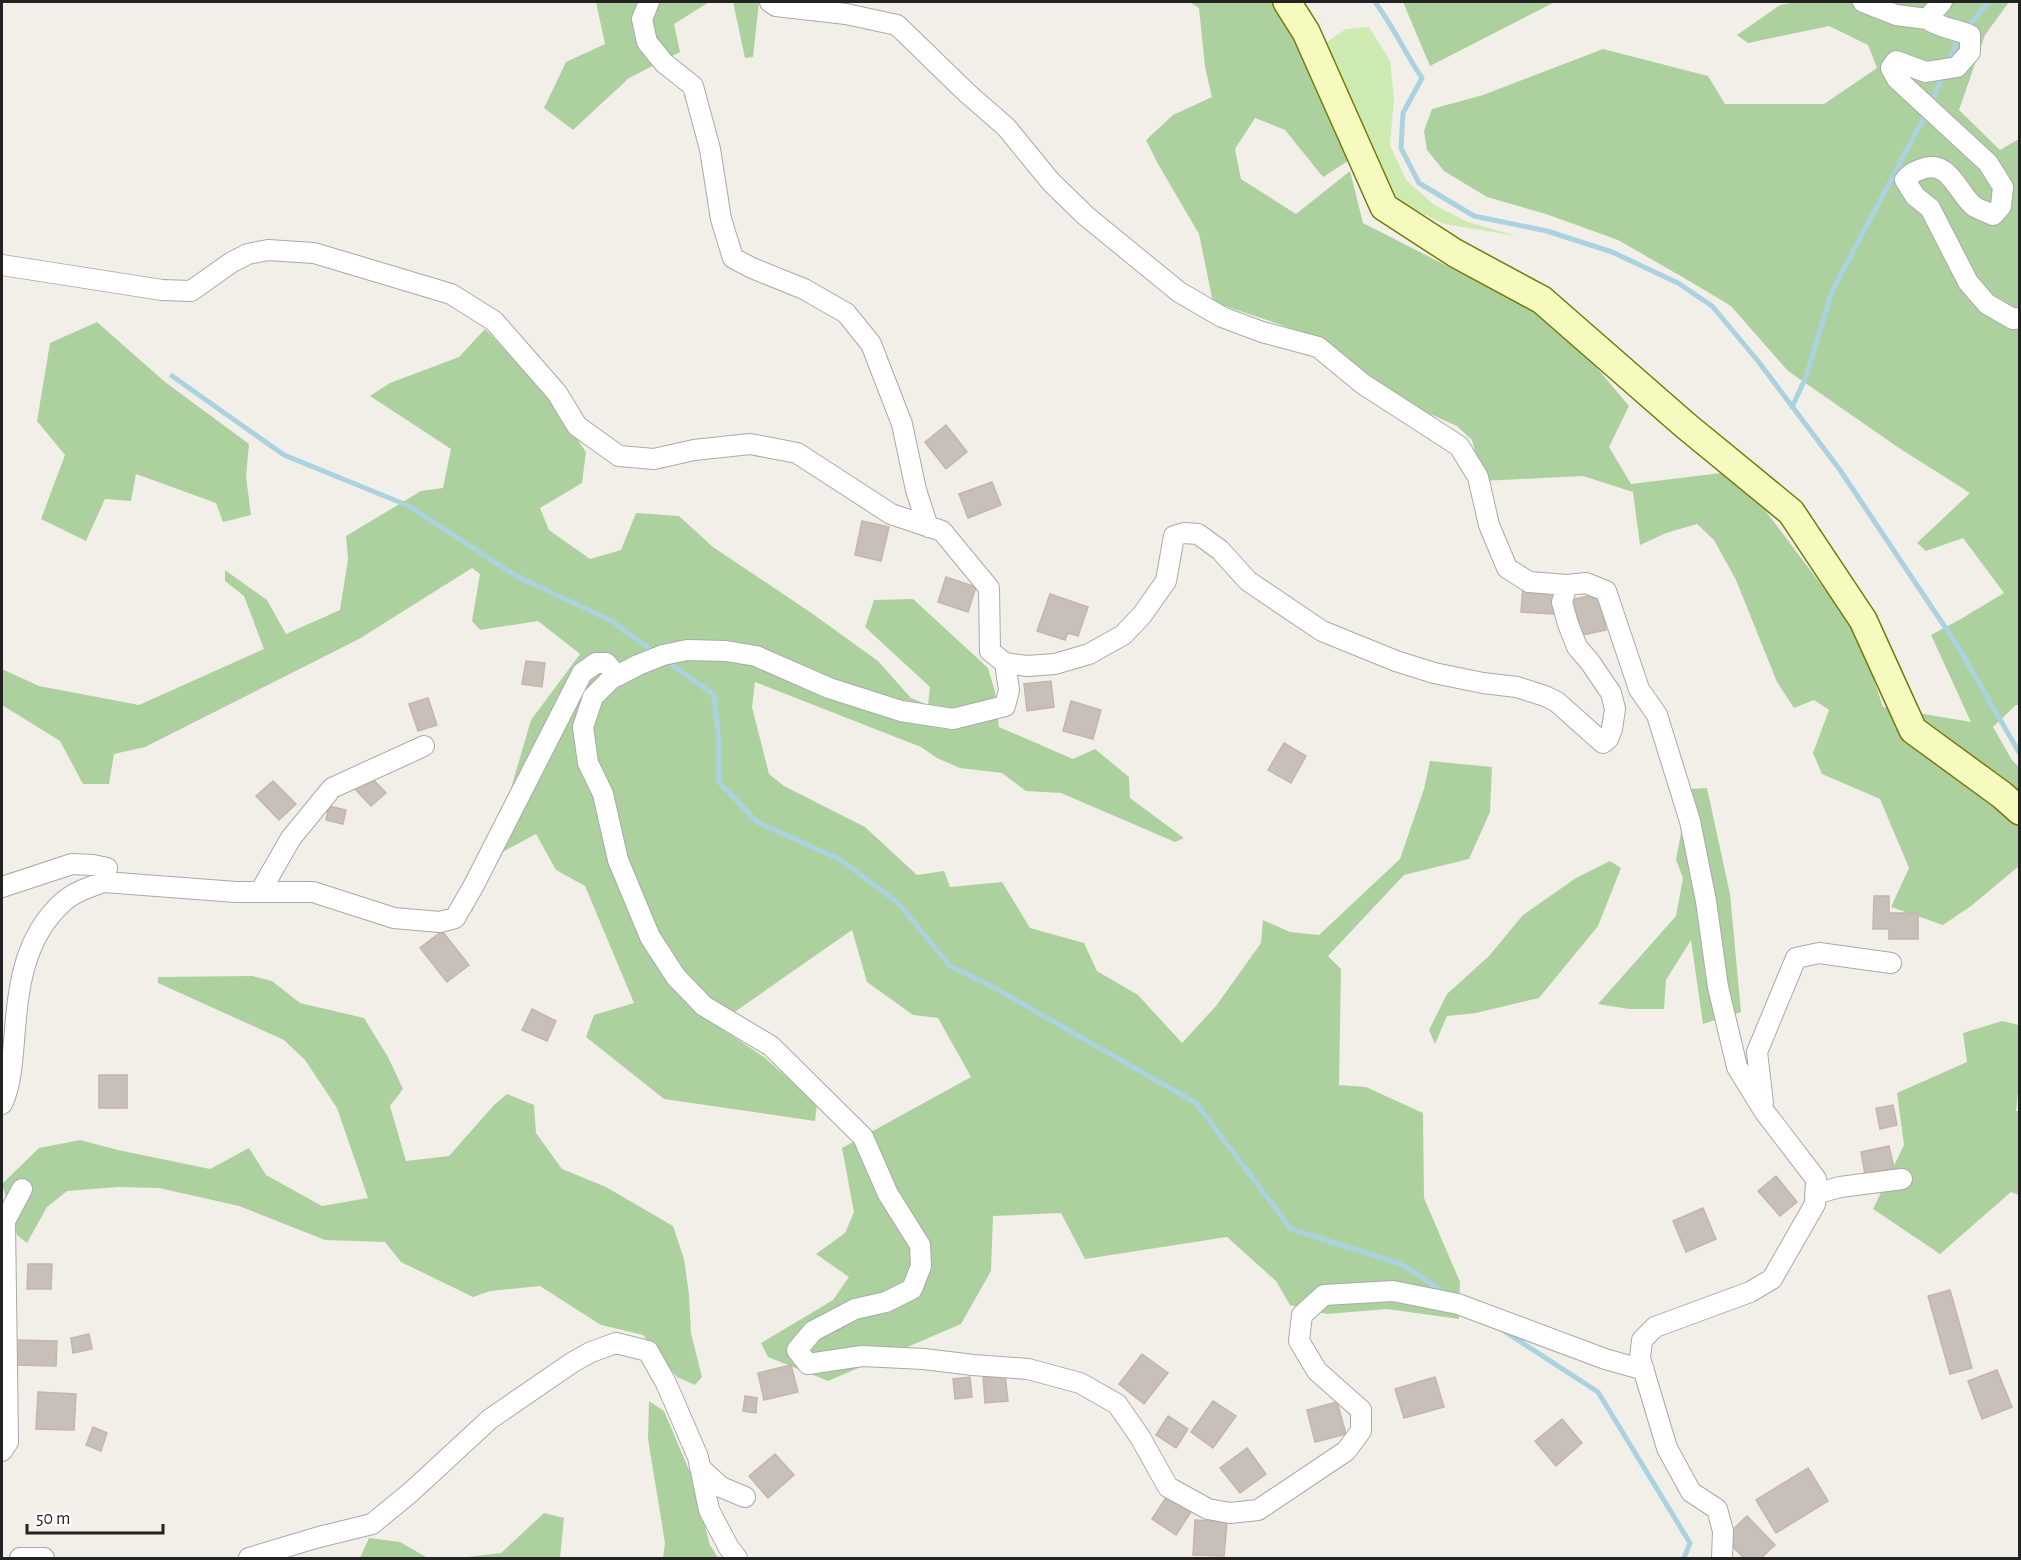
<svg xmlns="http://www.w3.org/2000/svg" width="2021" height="1560" font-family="'Alegreya Sans',sans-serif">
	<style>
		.grass { fill: #cdebb0 }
		.forest { fill: #add19e }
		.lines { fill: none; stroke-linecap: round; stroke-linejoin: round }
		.stream { stroke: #aad3df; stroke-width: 5 }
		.building { fill: #c7bfb8; stroke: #c4b6ab; stroke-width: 1.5 }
		.street-casing { stroke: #a9a9a9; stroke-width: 22 }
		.secondary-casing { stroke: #707d05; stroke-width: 30 }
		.street { stroke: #fff; stroke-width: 20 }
		.secondary { stroke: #f7fabf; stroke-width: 27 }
	</style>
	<rect width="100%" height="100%" fill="#f2efe9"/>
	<!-- grass -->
	<path class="grass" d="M1369,27L1390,61L1394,98L1390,145L1406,180L1433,204L1465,221L1517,236L1444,224L1404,204L1380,181L1324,44L1346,29Z"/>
	<!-- forest -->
	<path class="forest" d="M596,2H709L674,24L680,52L629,78L573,130L544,108L566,62L605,44Z
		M733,2H759L753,57L745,58Z
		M1190,2H1272L1285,21L1348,161L1323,177L1285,130L1255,118L1235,149L1241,179L1296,214L1350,171L1363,223L1559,323L1629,406L1609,447L1631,484L1721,473L1765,510L1859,635L1883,707L1971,722L1931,635L1959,620L2004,593L1963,538L1926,551L1917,543L1970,493L1899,448L1788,371L1731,306L1691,282L1618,240L1546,214L1487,197L1444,171L1427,150L1424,131L1432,109L1483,95L1603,49L1708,76L1725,104H1824L1877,68L1868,45L1829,26L1748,43L1737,35L1780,5L1797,2H2009L1985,35L1959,110L2000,150L2019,139L2020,706L2016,705L1993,727L2012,760L2019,767V866L1971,906L1943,925L1891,907L1909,868L1880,799L1822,774L1813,753L1829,710L1814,700L1794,708L1777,682L1736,580L1714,540L1697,524L1666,533L1640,545L1633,492L1583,476L1483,481L1472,440L1457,426L1403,402L1317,337L1213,302L1199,234L1158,164L1146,140L1173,115L1212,97L1205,67L1199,8Z
		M1403,2H1555L1430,66Z
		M97,322L165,382L249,444L246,477L251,515L223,522L216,503L136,474L131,501L105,499L86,541L41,519L65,455L37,421L50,343Z
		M485,329L546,393L586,452L582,483L540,508L549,530L590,559L621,550L636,513L679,516L713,547L810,612L878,661L911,698L928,705L930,687L865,627L874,600L913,599L988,668L995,692L999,727L1073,759L1095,749L1129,777L1130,798L1184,838L1175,842L1061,793L1026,791L1002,773L960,768L937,758L921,747L755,682L752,707L769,774L784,786L865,827L917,875L944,871L950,887L1002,882L1030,928L1084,943L1097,971L1138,995L1182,1043L1216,1006L1261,943L1263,920L1290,932L1319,935L1400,859L1424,789L1430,761L1492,767L1490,812L1469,859L1404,875L1328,956L1341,969L1339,1085L1366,1087L1423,1113L1424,1198L1460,1282L1459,1319L1387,1309L1327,1314L1290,1305L1276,1281L1227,1237L1085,1259L1061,1213L993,1216L991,1271L961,1324L828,1381L768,1357L761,1343L833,1300L849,1277L816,1254L845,1233L854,1212L842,1148L971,1077L938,1018L913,1015L867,982L852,930L716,1025L764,1057L817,1104L815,1121L664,1099L586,1037L594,1015L634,1003L585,886L556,870L536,834L495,856L472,912L454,902L507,802L531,720L580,654L538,621L480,630L472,621L480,574L472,568L359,639L145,747L114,754L109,784H83L60,741L2,705V669L39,686L139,705L264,649L244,596L225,581V570L267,600L286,634L340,610L348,559L346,536L421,491L443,488L451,449L370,396L390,383L459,357Z
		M1707,788L1730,894L1741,1012L1703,1024L1691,940L1666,980L1664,1009H1629L1598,1004L1676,916L1683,878L1676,860L1689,789Z
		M1610,861L1621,868L1598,926L1539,998L1476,1013L1447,1016L1435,1044L1429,1030L1447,994L1489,956L1523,915L1576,878Z
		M252,976L272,981L300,1003L364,1018L388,1057L403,1089L390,1106L406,1161L449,1156L494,1105L507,1094L534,1105L536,1133L562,1169L606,1187L673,1226L684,1259L689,1294L691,1333L702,1377L695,1385L677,1377L643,1335L601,1325L540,1286L490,1291L473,1297L401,1262L385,1242L325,1240L239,1206L159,1188L118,1187L67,1191L47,1207L27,1243L17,1235L2,1184L39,1148L80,1140L118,1150L210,1169L249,1148L266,1175L322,1206L368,1198L337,1108L305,1060L284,1040L158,983V977Z
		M2002,1021L2019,1025L2020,1074L2016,1111H2020L2019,1195L2011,1192L1940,1254L1873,1209L1904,1145L1897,1093L1967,1062L1963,1033Z
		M649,1401L664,1411L692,1477L710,1545L718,1558H663L665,1543L648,1439Z
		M544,1513L564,1518L560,1558H459L501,1553Z
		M369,1538L400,1542L428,1558H360Z"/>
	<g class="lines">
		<!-- stream -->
		<path class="stream" d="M1375,2C1393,26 1405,53 1422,78L1403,113L1401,148L1419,183L1474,216L1547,231L1612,252L1678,283L1712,306L1758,361L1840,470L1957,645L2020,754
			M1947,65L1959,37L1989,2
			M1931,103L1944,73
			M172,376L284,455L409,506L516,576L612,621L655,653
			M1792,407L1806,377L1832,291L1927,112
			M665,660L714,695L719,742V782L757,822L841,860L898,903L950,966L993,987L1196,1103L1291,1229L1401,1264L1448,1295
			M1501,1329L1598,1392L1690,1543L1684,1558"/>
	</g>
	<!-- building -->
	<path class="building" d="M946,425L967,452L946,469L925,442Z
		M992,482L1001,505L968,518L959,494Z
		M862,521L889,527L881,561L855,555Z
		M946,577L976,587L968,612L938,602Z
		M1523,587L1555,589L1554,614L1521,612Z
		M1050,594L1088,607L1078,636L1068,633L1065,640L1037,631Z
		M1598,594L1606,630L1578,636L1570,600Z
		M526,661L545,663L542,687L522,684Z
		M1051,681L1054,707L1027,711L1024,684Z
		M428,698L437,725L418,731L409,704Z
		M1071,701L1101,710L1093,739L1063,731Z
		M1284,743L1306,756L1291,783L1268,770Z
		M370,776L386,793L371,806L355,789Z
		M273,781L296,804L279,820L256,796Z
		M329,806L346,810L343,824L326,820Z
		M1874,896H1889V913H1918V939H1889V929H1873Z
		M442,931L469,965L447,982L420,948Z
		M532,1009L556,1021L547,1041L522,1030Z
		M99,1075H127V1108H99Z
		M1893,1105L1897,1125L1880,1129L1876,1108Z
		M1889,1146L1894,1168L1865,1174L1861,1152Z
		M1776,1176L1797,1202L1780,1216L1758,1191Z
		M1703,1208L1716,1239L1686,1252L1673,1221Z
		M28,1264H52L51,1289H27Z
		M1950,1290L1972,1368L1950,1374L1928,1296Z
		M89,1334L92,1349L73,1353L71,1338Z
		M16,1340L57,1341L56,1366L15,1365Z
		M1142,1354L1168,1373L1144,1404L1119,1384Z
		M791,1365L798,1392L764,1400L758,1373Z
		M1997,1370L2012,1407L1982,1419L1968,1381Z
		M1005,1374L1008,1401L985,1403L983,1376Z
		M970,1377L972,1397L955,1399L953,1379Z
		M1435,1377L1444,1407L1404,1418L1395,1389Z
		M38,1392L76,1394L74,1430L36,1429Z
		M745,1396L757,1398L756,1413L743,1411Z
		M1213,1401L1236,1416L1213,1448L1191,1432Z
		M1337,1402L1346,1434L1315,1442L1307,1410Z
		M1168,1416L1188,1429L1176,1448L1156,1435Z
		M1562,1419L1582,1443L1556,1466L1535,1441Z
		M93,1427L107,1433L101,1451L86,1445Z
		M1247,1448L1266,1474L1240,1493L1220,1468Z
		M775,1454L794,1475L768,1498L749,1476Z
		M1808,1468L1828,1501L1776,1533L1756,1500Z
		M1167,1496L1191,1512L1176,1535L1152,1519Z
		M1747,1516L1775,1545L1761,1558H1744L1724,1538Z
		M1195,1520L1227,1522L1224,1556L1193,1555Z"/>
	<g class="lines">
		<defs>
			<path id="street" d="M649,2L642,19L647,42L664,63L693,86L710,149L721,219L733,258L752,268L804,289L846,313L871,344L902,424L916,490L928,527
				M770,2L776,6L846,14L897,25L967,93L1006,127L1051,182L1086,216L1179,292L1222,317L1262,332L1318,347L1363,384L1459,446L1478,477L1489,525L1507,568L1529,582L1567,585
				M1863,2L1896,15L1927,19L1942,2
				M1927,19C1940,28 1955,29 1970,35V52L1957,67L1926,72L1896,61L1891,68L1897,79L1988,163L2003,187L2001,206L1993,215C1987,212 1980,210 1975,207C1958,195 1951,161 1925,168C1915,171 1911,173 1905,180L1915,196L1930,208L1968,282L1987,304L2013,319L2020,318
				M2,265L162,290L191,291L232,262L248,254L268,250L314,253L451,294L494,321L557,393L577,426L619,456L654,459L694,450L750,444L797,453L891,514L942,531L989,588L990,651L1005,663L1027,666L1055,664L1089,654L1123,635L1142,615L1166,581L1174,536L1184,533L1198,534L1220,550L1248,581L1322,631L1396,661L1434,673L1483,683L1517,687L1545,696L1557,702L1603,743L1608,739L1612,729L1615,709L1611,693L1590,662L1577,647L1568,624L1562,602L1567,585L1586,583L1606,591L1639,689L1657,715L1690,821L1706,901L1718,987L1737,1067L1764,1111L1816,1179L1815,1204L1772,1279L1750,1292L1655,1327L1642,1340L1640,1358L1667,1448L1691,1492L1717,1509L1723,1531L1722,1558
				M1005,663L1009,690L1005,706L953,719L901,711L829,688L756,656L726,651L687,650L663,655L638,665L611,679L593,697L583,727L588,763L603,794L618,860L650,937L676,977L704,1006L771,1046L863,1137L888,1194L920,1245L921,1266L912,1289L886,1302L855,1309L813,1331L797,1350L808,1364L862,1356L924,1359L973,1365L1028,1369L1080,1383L1117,1404L1140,1437L1168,1487L1208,1509L1230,1513L1258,1510L1346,1451L1361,1431V1410L1317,1371L1299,1341L1302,1315L1324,1295L1393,1291L1458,1304L1605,1359L1644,1370
				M104,882L236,892H313L394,918L440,922L455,918L474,885L582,673L596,663H606L617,676
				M2,887L72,864L93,865L107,868L104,882C90,887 74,892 63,902C22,939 18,991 14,1041C12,1063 11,1085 2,1104
				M260,892L291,838L332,788L424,746
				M1763,1103L1757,1052L1796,958L1819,953L1891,963
				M1815,1194L1840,1187L1902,1179
				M2,1451L8,1442L5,1221L22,1189
				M700,1468L721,1487L745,1497
				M20,1558H44
				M249,1558L319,1537L372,1524L411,1492L490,1419L573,1362L591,1352L616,1343L648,1351L666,1383L698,1457L709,1510L729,1548L737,1558"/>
			<path id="secondary" d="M1287,2L1306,32L1384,207L1455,253L1542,300L1685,425L1791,512L1863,620L1913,730L2002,795L2020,811"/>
		</defs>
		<!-- street casing -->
		<use href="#street" class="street-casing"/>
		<!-- secondary casing -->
		<use href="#secondary" class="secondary-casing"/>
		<!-- street -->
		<use href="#street" class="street"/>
		<!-- secondary -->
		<use href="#secondary" class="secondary"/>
	</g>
	<!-- border -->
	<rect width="2021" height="1560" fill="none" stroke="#222222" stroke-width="6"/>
	<!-- scale -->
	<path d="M27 1524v9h136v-9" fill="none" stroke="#222222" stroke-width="3"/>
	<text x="36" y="1524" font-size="18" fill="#222222" stroke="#ffffff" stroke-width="4.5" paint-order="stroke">50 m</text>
</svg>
